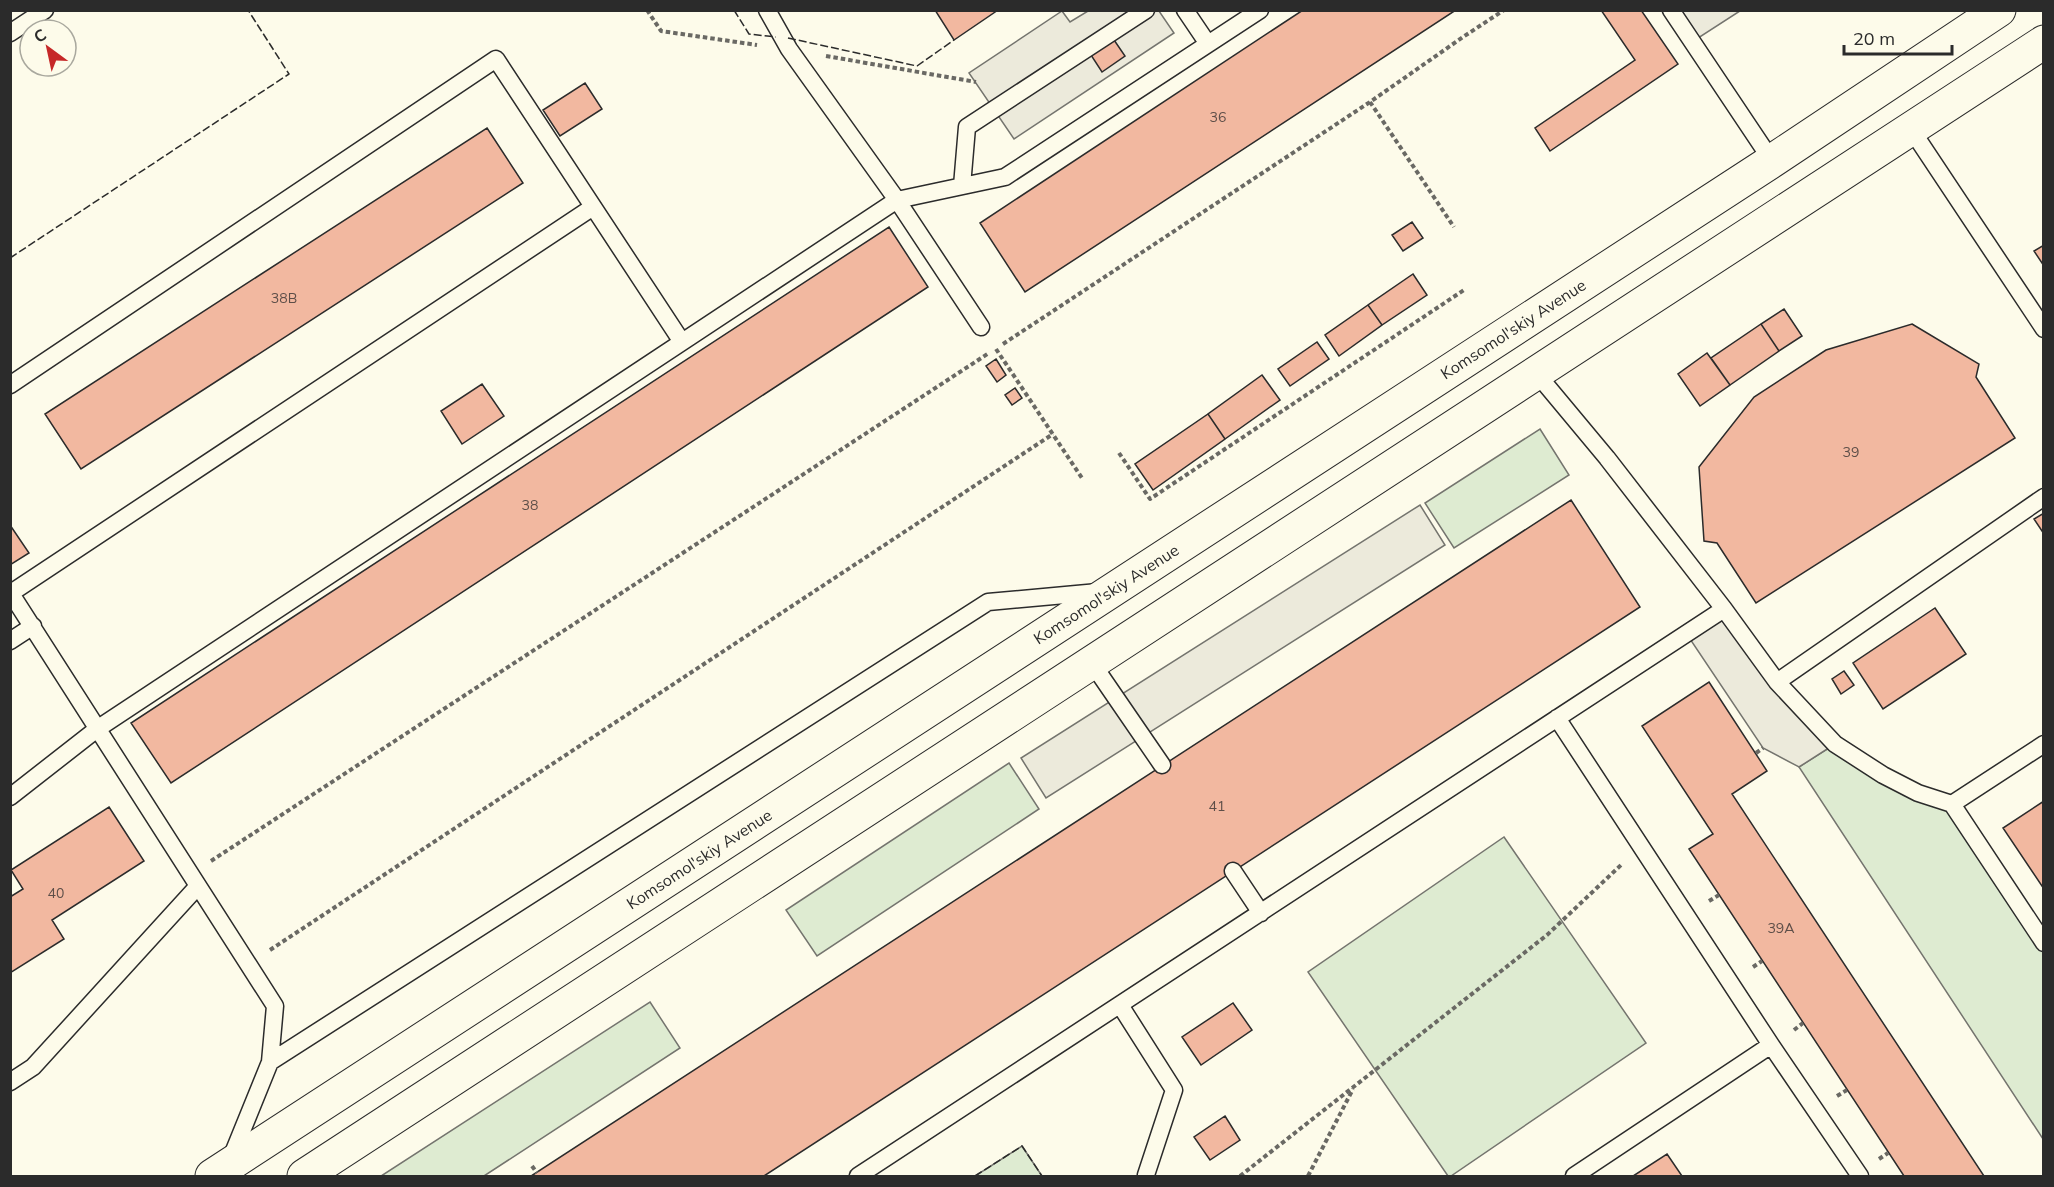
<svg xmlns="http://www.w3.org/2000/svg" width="2054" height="1187" font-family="Mulish,sans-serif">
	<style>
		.green { fill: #deebd1; stroke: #74746e; stroke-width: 1.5 }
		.parking { fill: #eceadb; stroke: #74746e; stroke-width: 1.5 }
		.building { fill: #f2b8a0; stroke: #2b2b2b; stroke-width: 1.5 }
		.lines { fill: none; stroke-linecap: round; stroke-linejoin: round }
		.lane-casing { stroke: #2b2b2b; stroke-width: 19 }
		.secondary-casing { stroke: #2b2b2b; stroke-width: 35 }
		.path { stroke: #6a6964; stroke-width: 4; stroke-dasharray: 4.5 3; stroke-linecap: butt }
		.lane { stroke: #fdfbea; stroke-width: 16 }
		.secondary { stroke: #fdfbea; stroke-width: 33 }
		.fence { stroke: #2b2b2b; stroke-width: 1.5; stroke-dasharray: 8 3; stroke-linecap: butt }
		.labels { text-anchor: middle; stroke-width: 4.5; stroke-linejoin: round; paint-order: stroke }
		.number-label { font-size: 14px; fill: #5d4e48 }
		.street-label { font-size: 16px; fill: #2b2b2b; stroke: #fdfbea }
	</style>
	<rect width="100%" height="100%" fill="#fdfbea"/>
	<!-- green -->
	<path class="green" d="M1540,429L1569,475L1454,548L1425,503Z
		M1835,744L1952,804L2043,943V1139L1799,767Z
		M1009,763L1039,809L817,956L786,910Z
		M1504,837L1646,1043L1451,1176H1448L1308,972Z
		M650,1002L680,1048L484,1176H381Z
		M1022,1146L1042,1176H975Z"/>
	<!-- parking -->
	<path class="parking" d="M1062,11L1070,22L1088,11H1159L1174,33L1014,139L969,73Z
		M1671,11H1740L1692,42Z
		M1420,505L1445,545L1046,798L1021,758Z
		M1724,609L1835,744L1799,767L1763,748L1686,633Z"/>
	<!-- building -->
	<path class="building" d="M935,10H998L954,40Z
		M1303,10H1456L1025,292L980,223Z
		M1601,10H1641L1678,64L1550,151L1535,128L1635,60Z
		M1112,37L1125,56L1102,72L1089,52Z
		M585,83L602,109L560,136L543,110Z
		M487,128L523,183L81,469L45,414Z
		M1412,222L1423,238L1403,251L1392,235Z
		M889,227L928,287L171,783L131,723Z
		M2044,245V266L2034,251Z
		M1413,274L1427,295L1382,325L1368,305Z
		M1368,305L1382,325L1339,356L1325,335Z
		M1784,309L1802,336L1779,351L1761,324Z
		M1761,324L1779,351L1730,385L1711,358Z
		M1912,324L1979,364L1976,377L2015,438L1756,603L1717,543L1704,541L1699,467L1754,397L1826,350Z
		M1317,342L1329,359L1290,386L1278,369Z
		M1707,353L1730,385L1700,406L1678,374Z
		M996,359L1006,375L997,382L986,366Z
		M1262,375L1280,400L1225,439L1208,414Z
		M482,384L504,416L462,444L441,411Z
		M1015,388L1022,398L1012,405L1005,395Z
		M1208,414L1225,439L1153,490L1135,464Z
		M1571,500L1640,607L764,1176H531Z
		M2044,513V534L2034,519Z
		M10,525L29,553L10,565Z
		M1935,608L1966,654L1883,709L1853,663Z
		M1844,671L1854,685L1841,694L1832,679Z
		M1709,682L1767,771L1732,794L1984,1176H1904L1689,849L1713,834L1642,726Z
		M2044,801V889L2003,828Z
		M109,807L144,861L52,920L64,939L10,973V897L23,889L11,870Z
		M1233,1003L1252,1030L1201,1065L1182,1037Z
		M1225,1116L1240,1140L1210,1160L1194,1137Z
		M1667,1154L1682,1176H1633Z"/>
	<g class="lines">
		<defs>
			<path id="lane" d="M767,10L789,49L897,200L981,327
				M1185,10L1208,44
				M1671,10L1772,161
				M10,33L45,10
				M1911,129L2044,329
				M962,186L967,127L1146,10
				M1537,374L1607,458L1724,609L1777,682L1835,744L1883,775L1918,793L1952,804L2044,943
				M10,385L496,59L682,342
				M10,592L275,1006L270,1062
				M11,593L593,207
				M10,641L33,626
				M1092,663L1162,765
				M1777,682L2044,497
				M1557,718L1771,1045L1860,1176
				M10,797L97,729L897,200L1005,177L1260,10
				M1952,804L2044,744
				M1233,871L1261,913
				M1120,1005L1174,1090L1146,1175
				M10,1082L33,1067L198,886
				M231,1158L270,1062L988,602L1098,592
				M858,1176L1724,609
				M1574,1176L1771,1045"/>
			<path id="secondary" d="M212,1176L1772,161L1999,10
				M304,1176L2044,42"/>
		</defs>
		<!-- lane casing -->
		<use href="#lane" class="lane-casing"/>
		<!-- secondary casing -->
		<use href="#secondary" class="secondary-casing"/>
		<!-- path -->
		<path class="path" d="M647,10L661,31L757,45
			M826,56L976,82
			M1370,102L1454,227
			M1003,344L1370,102L1463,37L1504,10
			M996,349L1082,478
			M1119,453L1150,499L1464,290
			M1756,753L1763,748
			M211,861L989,353
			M1709,901L1719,895
			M270,950L1053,434
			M1753,967L1762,961
			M1794,1030L1803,1023
			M1837,1096L1847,1090
			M1879,1159L1888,1153
			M532,1166L537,1173
			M1240,1176L1547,935L1621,865
			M1308,1176L1353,1089"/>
		<!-- lane -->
		<use href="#lane" class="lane"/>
		<!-- secondary -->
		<use href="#secondary" class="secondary"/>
		<!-- fence -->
		<path class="fence" d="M734,10L749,34L776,37
			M788,38L917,66L954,40
			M10,258L289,74L248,10
			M975,1176L1022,1146L1042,1176"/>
	</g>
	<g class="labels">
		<!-- number labels -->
		<g class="number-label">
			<text x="1218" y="122">36</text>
			<text x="284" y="303">38В</text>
			<text x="1851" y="457">39</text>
			<text x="530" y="510">38</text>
			<text x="1217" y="811">41</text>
			<text x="56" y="898">40</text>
			<text x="1781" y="933">39А</text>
		</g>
		<!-- street labels -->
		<g class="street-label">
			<text transform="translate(1513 329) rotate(-33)" y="6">Komsomol'skiy Avenue</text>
			<text transform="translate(1106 594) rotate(-33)" y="6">Komsomol'skiy Avenue</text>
			<text transform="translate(699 859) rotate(-33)" y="6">Komsomol'skiy Avenue</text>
		</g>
	</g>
	<!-- border -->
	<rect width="2054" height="1187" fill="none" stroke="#2b2b2b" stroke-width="24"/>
	<!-- north arrow -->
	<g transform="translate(48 48) rotate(327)"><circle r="28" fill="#fdfbea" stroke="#a9a89e" stroke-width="1.5"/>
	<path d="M0-4.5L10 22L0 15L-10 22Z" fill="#c62828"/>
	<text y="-9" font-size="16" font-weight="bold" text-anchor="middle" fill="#2b2b2b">С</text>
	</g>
	<!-- scale -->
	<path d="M1844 45v9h108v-9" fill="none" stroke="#2b2b2b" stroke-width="3"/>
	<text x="1853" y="45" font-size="18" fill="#2b2b2b" stroke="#fdfbea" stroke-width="4.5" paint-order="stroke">20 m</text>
</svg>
